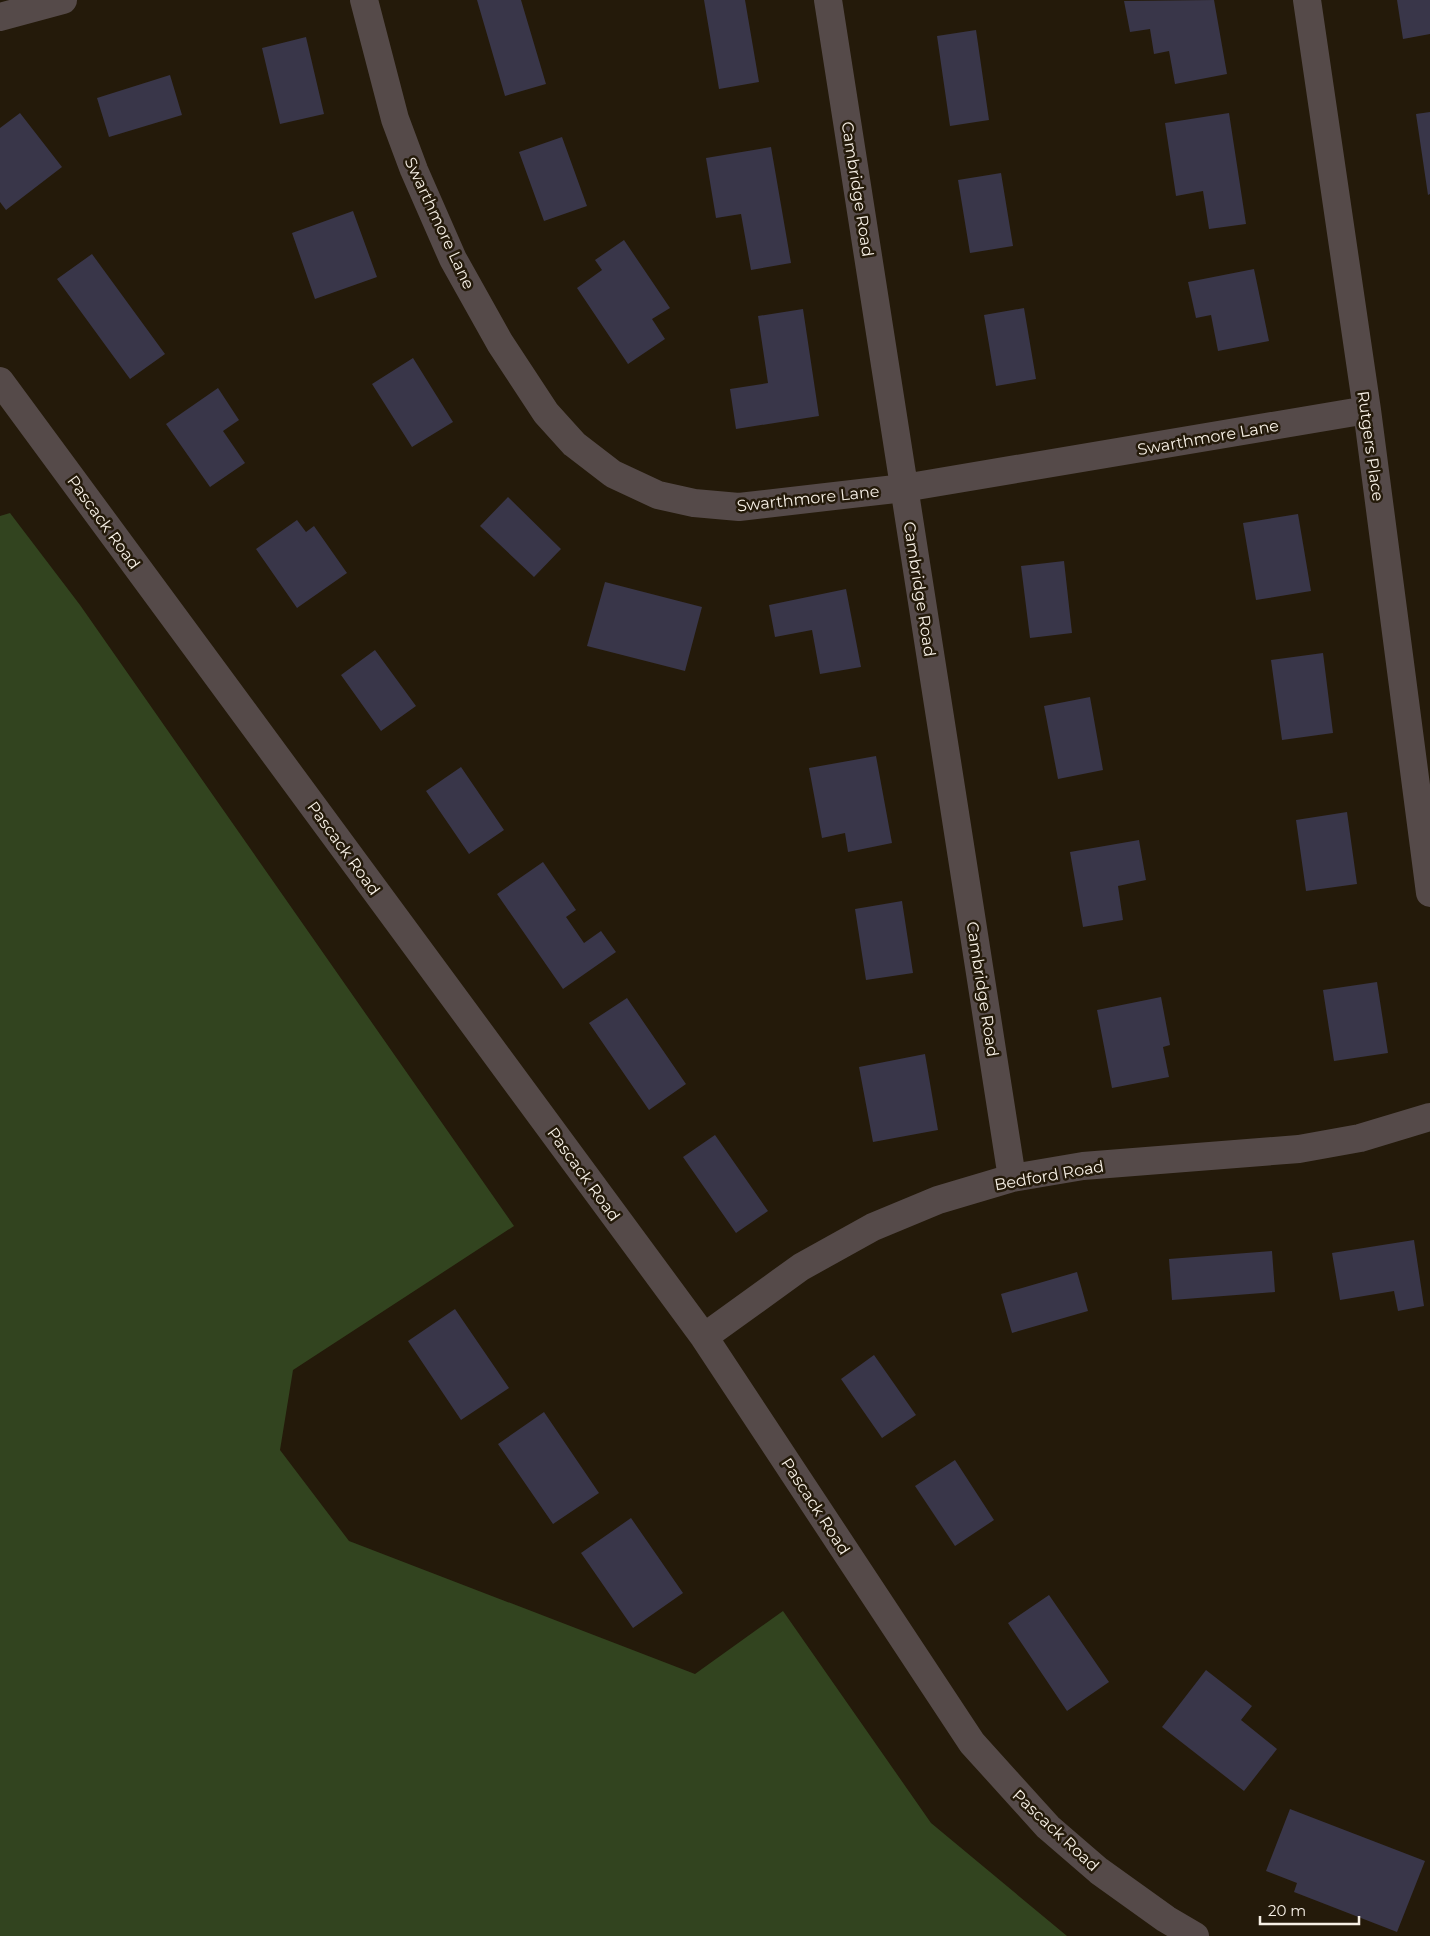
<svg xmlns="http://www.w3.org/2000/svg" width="1430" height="1936" font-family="Montserrat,sans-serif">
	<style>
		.green { fill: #32441f }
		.building { fill: #393649 }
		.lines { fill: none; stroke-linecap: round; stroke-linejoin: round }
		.minor { stroke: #554a49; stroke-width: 28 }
		.labels { text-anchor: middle; stroke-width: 5; stroke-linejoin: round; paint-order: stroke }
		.street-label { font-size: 16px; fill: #f7f0e6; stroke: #241a0a }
	</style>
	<rect width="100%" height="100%" fill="#241a0a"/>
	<!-- green -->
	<path class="green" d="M10,513L80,605L514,1226L293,1370L280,1450L349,1541L695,1674L783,1611L931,1823L1067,1936H0V516Z"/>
	<!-- building -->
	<path class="building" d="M477,0H521L546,84L505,96Z
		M704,0H745L759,82L719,89Z
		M1214,0L1227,74L1175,84L1169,51L1154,54L1150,29L1130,32L1124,1Z
		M1397,0H1430V34L1403,39Z
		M976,30L989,120L950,126L937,36Z
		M306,37L324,114L280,124L262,48Z
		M170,75L182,115L109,137L97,98Z
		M1430,112V194L1428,195L1416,114Z
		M20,113L62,167L6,210L0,202V128Z
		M1229,113L1246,224L1209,229L1203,191L1176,196L1165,123Z
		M562,137L587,206L544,221L519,152Z
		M771,147L791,263L751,270L741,214L716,218L706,158Z
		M1001,173L1013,246L970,253L958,180Z
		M353,211L377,277L315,299L292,233Z
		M624,240L670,308L652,319L665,339L628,364L577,288L602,270L595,260Z
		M92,254L165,354L130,379L57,279Z
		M1254,269L1269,341L1218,351L1211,315L1196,318L1188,282Z
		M1024,308L1036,379L996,386L984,315Z
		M803,309L819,416L736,429L730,389L768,383L758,316Z
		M413,358L453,422L412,447L372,384Z
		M218,388L239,420L223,431L245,463L210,487L166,424Z
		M508,497L561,549L534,577L480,526Z
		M1298,514L1311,591L1256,600L1243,523Z
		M297,520L306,532L314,526L347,573L297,608L256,549Z
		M1064,561L1072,633L1030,638L1021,566Z
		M605,582L702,607L685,671L587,646Z
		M846,589L861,667L820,674L812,630L775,637L769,605Z
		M375,650L416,706L381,731L341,675Z
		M1323,653L1333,733L1282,740L1271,660Z
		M1090,697L1103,770L1058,779L1044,706Z
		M876,756L892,843L848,852L845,833L822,838L809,768Z
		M461,767L504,830L469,854L426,791Z
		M1347,812L1357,884L1306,891L1296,820Z
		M1139,840L1146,880L1118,886L1123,920L1083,927L1070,852Z
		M543,862L576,910L566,917L584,943L601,931L616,952L563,989L497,894Z
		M902,901L913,973L866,980L855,909Z
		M1377,982L1388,1053L1334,1061L1323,990Z
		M1161,997L1170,1045L1163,1047L1169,1077L1112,1088L1097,1010Z
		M627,998L686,1084L649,1110L589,1023Z
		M925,1054L938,1130L873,1142L859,1067Z
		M715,1135L768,1211L736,1233L683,1157Z
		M1414,1240L1424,1306L1398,1311L1394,1291L1340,1300L1332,1253Z
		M1272,1251L1275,1292L1172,1300L1169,1259Z
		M1077,1272L1088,1311L1012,1333L1001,1294Z
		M455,1309L509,1388L461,1420L408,1341Z
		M874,1355L916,1415L882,1438L841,1379Z
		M544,1412L599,1493L553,1524L498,1444Z
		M955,1460L994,1520L955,1546L915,1486Z
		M631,1518L683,1593L633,1628L581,1553Z
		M1049,1595L1109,1682L1067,1711L1008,1623Z
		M1206,1670L1252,1706L1241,1720L1277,1749L1244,1791L1162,1727Z
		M1290,1809L1425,1861L1397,1932L1294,1892L1297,1883L1266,1871Z"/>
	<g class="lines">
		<!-- minor -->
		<path class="minor" d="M364,0L395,119L414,170L453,259L500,343L546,413L574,444L613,474L658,495L694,503L739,507L904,488L1367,410
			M828,0L1012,1178
			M1307,0L1367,410L1430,893
			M0,17L63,0
			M0,381L704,1337L972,1743L1048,1827L1099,1871L1166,1919L1195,1936
			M704,1337L801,1267L873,1227L938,1200L1012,1178L1083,1166L1299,1149L1360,1138L1430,1117"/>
	</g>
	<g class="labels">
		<!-- street labels -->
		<g class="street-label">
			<text transform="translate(858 189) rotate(81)" y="6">Cambridge Road</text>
			<text transform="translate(440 223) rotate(65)" y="6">Swarthmore Lane</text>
			<text transform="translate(1208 437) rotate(-10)" y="6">Swarthmore Lane</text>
			<text transform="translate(1371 446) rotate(82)" y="6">Rutgers Place</text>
			<text transform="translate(808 498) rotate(-6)" y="6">Swarthmore Lane</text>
			<text transform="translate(104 522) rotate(54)" y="6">Pascack Road</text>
			<text transform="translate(920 589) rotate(81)" y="6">Cambridge Road</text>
			<text transform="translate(344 848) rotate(54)" y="6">Pascack Road</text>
			<text transform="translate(983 989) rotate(81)" y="6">Cambridge Road</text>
			<text transform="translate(584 1174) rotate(54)" y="6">Pascack Road</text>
			<text transform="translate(1049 1175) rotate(-10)" y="6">Bedford Road</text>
			<text transform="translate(816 1506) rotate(57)" y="6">Pascack Road</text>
			<text transform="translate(1056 1830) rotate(43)" y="6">Pascack Road</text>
		</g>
	</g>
	<!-- scale -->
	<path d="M1260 1916v8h99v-8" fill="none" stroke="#f7f0e6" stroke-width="2.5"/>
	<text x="1268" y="1916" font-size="15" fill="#f7f0e6" stroke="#241a0a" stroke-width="4" paint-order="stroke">20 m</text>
</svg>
